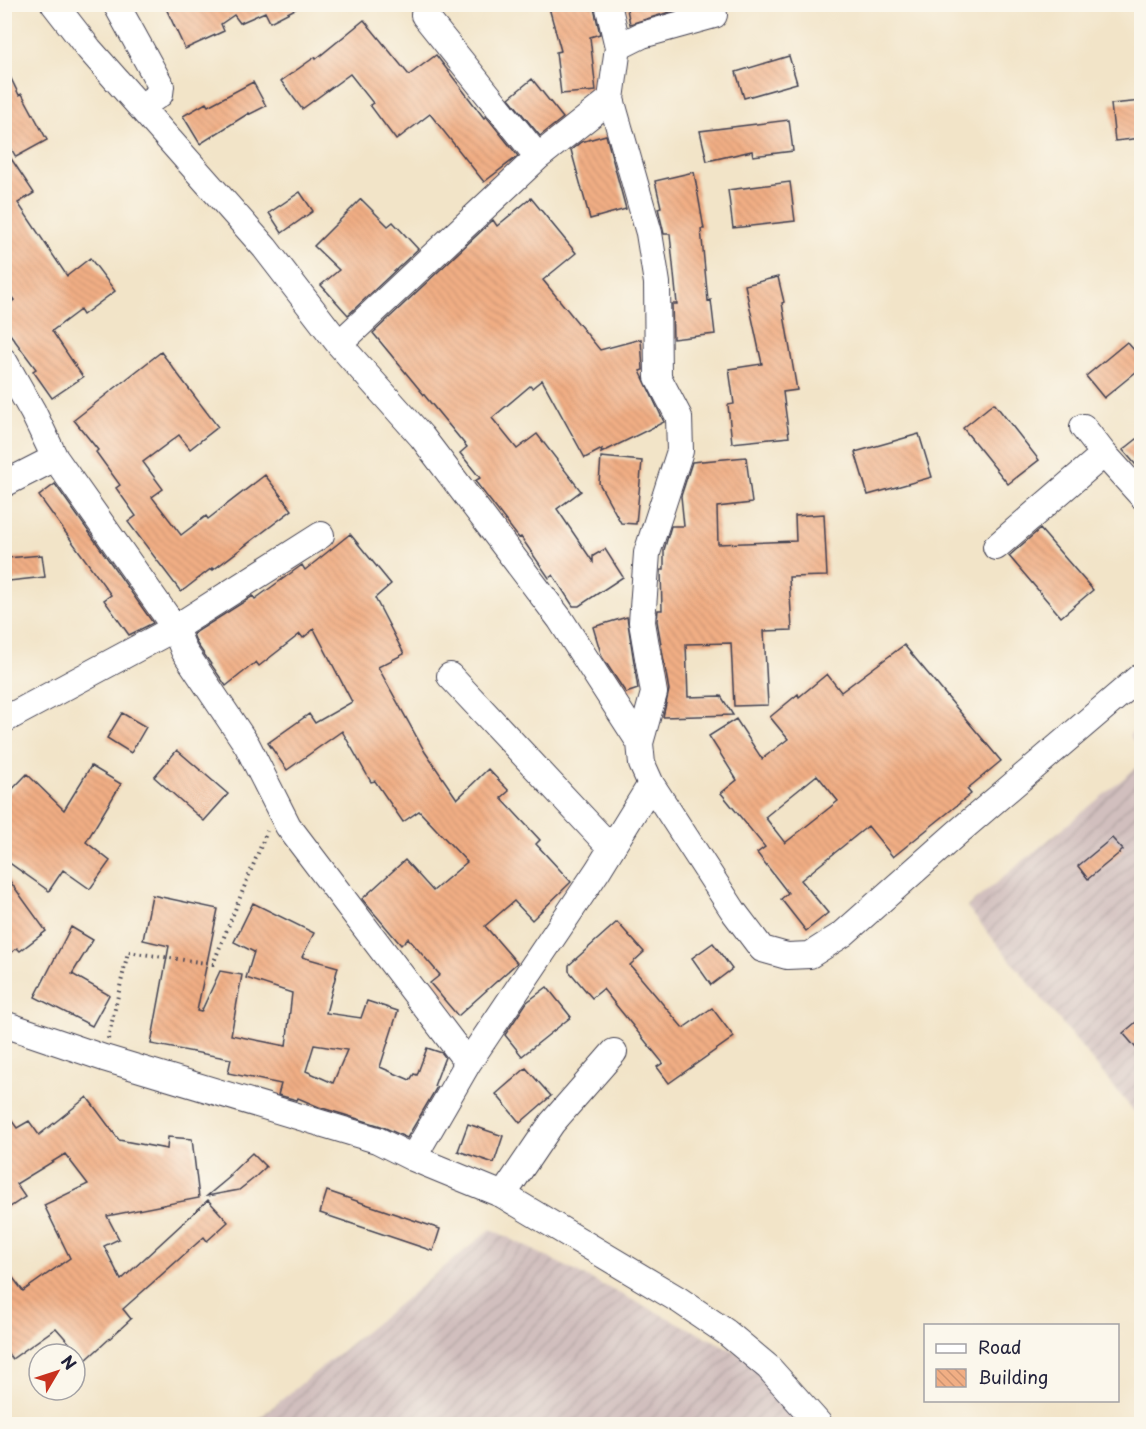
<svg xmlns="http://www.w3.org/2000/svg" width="1146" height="1429" font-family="'Playpen Sans',sans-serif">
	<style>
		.industrial { fill: url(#industrial-furrows) }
		.building { fill: url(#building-back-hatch); fill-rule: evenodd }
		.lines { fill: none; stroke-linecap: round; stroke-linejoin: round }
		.minor-casing { stroke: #413f50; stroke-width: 28 }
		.path { stroke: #413f50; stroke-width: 4; stroke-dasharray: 1.5 4.5; stroke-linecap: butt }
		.minor { stroke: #fff; stroke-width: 26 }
	</style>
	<defs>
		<pattern id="industrial-furrows" width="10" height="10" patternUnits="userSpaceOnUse" patternTransform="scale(1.5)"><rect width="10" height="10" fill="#d1bfbe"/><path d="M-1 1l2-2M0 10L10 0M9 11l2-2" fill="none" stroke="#b3a4a4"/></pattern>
		<pattern id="building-back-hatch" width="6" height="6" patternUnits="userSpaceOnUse" patternTransform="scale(1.5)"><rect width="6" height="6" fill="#f1ae84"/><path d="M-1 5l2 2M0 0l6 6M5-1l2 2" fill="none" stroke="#ce9573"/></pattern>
	</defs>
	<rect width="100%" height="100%" fill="#fbf7ec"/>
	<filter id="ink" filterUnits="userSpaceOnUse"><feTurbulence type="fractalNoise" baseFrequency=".0167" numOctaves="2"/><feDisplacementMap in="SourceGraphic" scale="12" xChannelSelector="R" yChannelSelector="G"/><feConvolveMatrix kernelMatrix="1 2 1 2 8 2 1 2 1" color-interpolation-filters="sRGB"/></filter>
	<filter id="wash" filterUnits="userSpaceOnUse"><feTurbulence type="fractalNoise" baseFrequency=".008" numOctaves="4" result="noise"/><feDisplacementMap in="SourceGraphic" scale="24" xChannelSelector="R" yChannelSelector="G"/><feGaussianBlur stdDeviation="1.35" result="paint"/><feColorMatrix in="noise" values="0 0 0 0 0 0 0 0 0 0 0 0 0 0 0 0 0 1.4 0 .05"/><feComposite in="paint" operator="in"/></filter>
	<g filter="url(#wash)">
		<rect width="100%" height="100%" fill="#f2e4c8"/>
		<!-- industrial -->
		<path class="industrial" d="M1141,724V751L1129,735Z
			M1141,764V1120L967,907Z
			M491,1229L756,1362L809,1424H252Z"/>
		<g id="blocks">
			<!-- building -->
			<path class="building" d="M164,4H305L270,22L265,12L240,23L234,15L221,24L224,31L185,49Z
				M548,4H593L600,34L590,37L596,91L561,94L556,52L561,51Z
				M626,4H693V5L630,24Z
				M364,20L409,75L436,55L484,118L486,116L518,156L484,182L430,114L396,140L370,105L373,103L350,74L302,109L281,81L315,57L316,59Z
				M789,56L797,83L744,98L736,72Z
				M4,64L19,95L22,94L47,140L16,157L4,136Z
				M532,79L563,118L540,136L509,98Z
				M253,82L266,106L250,114L249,113L200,144L183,116L206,103L208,106Z
				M1142,101V138L1115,141L1111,104Z
				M789,120L793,151L753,156L752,151L707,161L700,131Z
				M606,135L626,209L590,219L571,150L581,142Z
				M4,148L34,193L18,203L67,276L90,258L115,291L83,315L80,310L52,331L83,377L52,398L33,371L36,369L4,326V308L14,300L4,286Z
				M694,172L704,229H701L708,301L711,300L715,334L673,339L672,304H677L670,234H664L658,208L661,207L655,181Z
				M790,182L795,221L733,228L728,190Z
				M300,192L313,211L282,233L269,213Z
				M531,198L576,253L543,280L600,350L641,339L643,370L640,371L664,422L601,453L602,449L585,458L542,380L532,388L530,386L492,418L517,449L537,434L581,491L557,509L593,562V556L605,549L623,577L579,606H573L553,575L549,578L521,537L519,538L475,481L480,478L460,453L467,447L373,333L493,220L497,226Z
				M361,199L388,226L393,222L418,249L348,315L321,285L339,270L314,246Z
				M778,277L784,302L782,303L797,390L783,392L789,437L732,443L728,405L734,404L729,369L762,364L745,285Z
				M1127,342L1142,359V367L1104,398L1086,376Z
				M161,352L218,427L190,449L179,435L143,462L163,489L152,497L181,535L206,516L208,519L265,475L292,510L213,570L212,568L181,592L128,522L136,516L116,488L120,485L96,452L98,450L74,420Z
				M994,403L1039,460L1008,484L963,428Z
				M919,434L932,477L868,495L855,452Z
				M1142,435V472L1123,450Z
				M601,457L642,461L636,524L621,523L599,483Z
				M746,457L752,503L717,507L718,544L796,541L795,516L824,514L827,576L789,577L792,630L764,631L768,705L734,706L731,643L686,644L688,697L721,696L733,715L663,717L669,690L657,621L658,610H662L661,570H664V550L671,526H684L681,496L692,462Z
				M55,484L153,623L129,635L104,600L111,595L39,496Z
				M1040,529L1093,590L1061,617L1009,556Z
				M350,534L391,584L375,598L404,654L378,667L425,752L457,799L488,769L509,791L501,798L540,840L536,844L571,882L532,920L514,901L485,926L517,963L458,1016L430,983L440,975L408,938L401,945L362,899L405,860L433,891L467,862L419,811L403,822L375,781L371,782L342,731L287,770L268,743L309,714L315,723L352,702L314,629L303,638L300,634L259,666L256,662L226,686L197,644L193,634L253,596L255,599L302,565L305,570Z
				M42,555L45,577L9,581L7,558Z
				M627,617L638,689L626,693L602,657L593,627Z
				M904,645L1001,761L967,789L971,794L893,857L868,826L801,880L828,913L806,931L781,899L788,893L757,853L765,847L721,793L737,780L709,736L736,719L762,759L788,739L770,717L798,694L799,697L827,674L841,692ZM817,775L838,801L785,843L765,817Z
				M122,713L146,727L131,753L107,738Z
				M177,750L228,794L204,821L154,777Z
				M91,766L121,784L86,842L110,861L90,889L63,870L49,891L4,859V798L27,774L64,810Z
				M1112,838L1123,850L1088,879L1078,866Z
				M4,873L46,931L20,951L17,948L4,959Z
				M152,895L218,909L197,1011L201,1012L220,971L242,975L231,1035L286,1046L292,993L246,978L254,952L234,942L253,903L314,933L302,957L338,967L326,1013L361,1018L367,1001L398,1011L380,1067L410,1080L414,1074L417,1075L427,1048L442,1053L445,1057L434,1086L437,1087L407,1138L381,1126L319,1107L298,1098L297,1100L278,1095L281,1084L228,1073L231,1059L151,1044L169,946L143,940ZM314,1045L347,1050L333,1083L306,1071Z
				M617,922L644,952L630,965L683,1028L712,1008L734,1037L669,1083L657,1067L663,1063L603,989L592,998L569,971V965Z
				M71,927L93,940L72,974L109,995L92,1026L35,997Z
				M713,943L732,969L711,985L692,958Z
				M547,987L571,1017L522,1056L505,1035L527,1002Z
				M1142,1017V1055L1123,1033Z
				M526,1068L551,1096L520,1123L496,1094Z
				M87,1097L119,1140L167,1149L168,1137L192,1139L199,1198L107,1216L119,1239L104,1246L121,1280L208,1200L228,1222L207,1241L204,1237L123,1309L131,1319L85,1361L56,1328L12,1359L4,1348V1266L23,1291L70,1258L44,1205L88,1184L65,1154L16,1184L25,1197L4,1211V1110L17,1128L29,1121L39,1135Z
				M468,1124L503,1136L494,1163L458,1151Z
				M252,1153L266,1167L253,1179L239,1190L207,1196L231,1176L229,1175Z
				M327,1191L440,1229L433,1251L320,1213Z"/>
		</g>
	</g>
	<g filter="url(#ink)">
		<use href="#blocks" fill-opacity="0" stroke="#413f50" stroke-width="1.5"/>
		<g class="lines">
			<defs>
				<path id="minor" d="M54,4L89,49L265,248L339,344L422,437L560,619L640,743L642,764L651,784L598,870L468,1063
					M116,4L161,86L160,94L141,107
					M608,4L618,47L611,99L649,233L657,283L658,377L679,417L680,451L647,553L642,622L654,693L640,743
					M424,15L538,157
					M618,47L642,35L714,15
					M339,344L538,157L611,99
					M4,361L33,412L55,458L4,484
					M1083,427L1104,454L1142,496
					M55,458L175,628L321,535
					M996,547L1104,454
					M450,676L611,848
					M4,720L175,628L184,651L247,745L288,826L468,1063L413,1158
					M651,784L734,912L762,949L787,956L810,955L843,934L957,833L1142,675
					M4,1024L104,1058L377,1140L413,1158L503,1195L679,1300L726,1332L768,1367L819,1424
					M503,1195L552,1123L614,1052"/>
			</defs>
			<!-- minor casing -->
			<use href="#minor" class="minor-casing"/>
			<!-- path -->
			<path class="path" d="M108,1039L128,952L213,964L267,831"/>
			<!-- minor -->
			<use href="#minor" class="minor"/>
		</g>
	</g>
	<!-- margin -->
	<rect width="1146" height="1429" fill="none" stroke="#fbf7ec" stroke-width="24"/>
	<!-- legend -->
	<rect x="924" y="1324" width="195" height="78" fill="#fbf7ec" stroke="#a4a2a5" stroke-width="1.5"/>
	<rect x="936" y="1344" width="30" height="9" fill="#ffffff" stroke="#a4a2a5" stroke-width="1.5"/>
	<text x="978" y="1354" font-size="18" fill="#22223b">Road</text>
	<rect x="936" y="1369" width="30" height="18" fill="url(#building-back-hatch)" stroke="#a4a2a5" stroke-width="1.5"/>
	<text x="978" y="1384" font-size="18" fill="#22223b">Building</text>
	<!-- north arrow -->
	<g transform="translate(57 1372) rotate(51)"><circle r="28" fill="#fbf7ec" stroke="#a4a2a5" stroke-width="1.5"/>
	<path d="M0-4.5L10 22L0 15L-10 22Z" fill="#c8321e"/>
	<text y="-9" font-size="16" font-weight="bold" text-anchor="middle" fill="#22223b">N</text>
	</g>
</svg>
